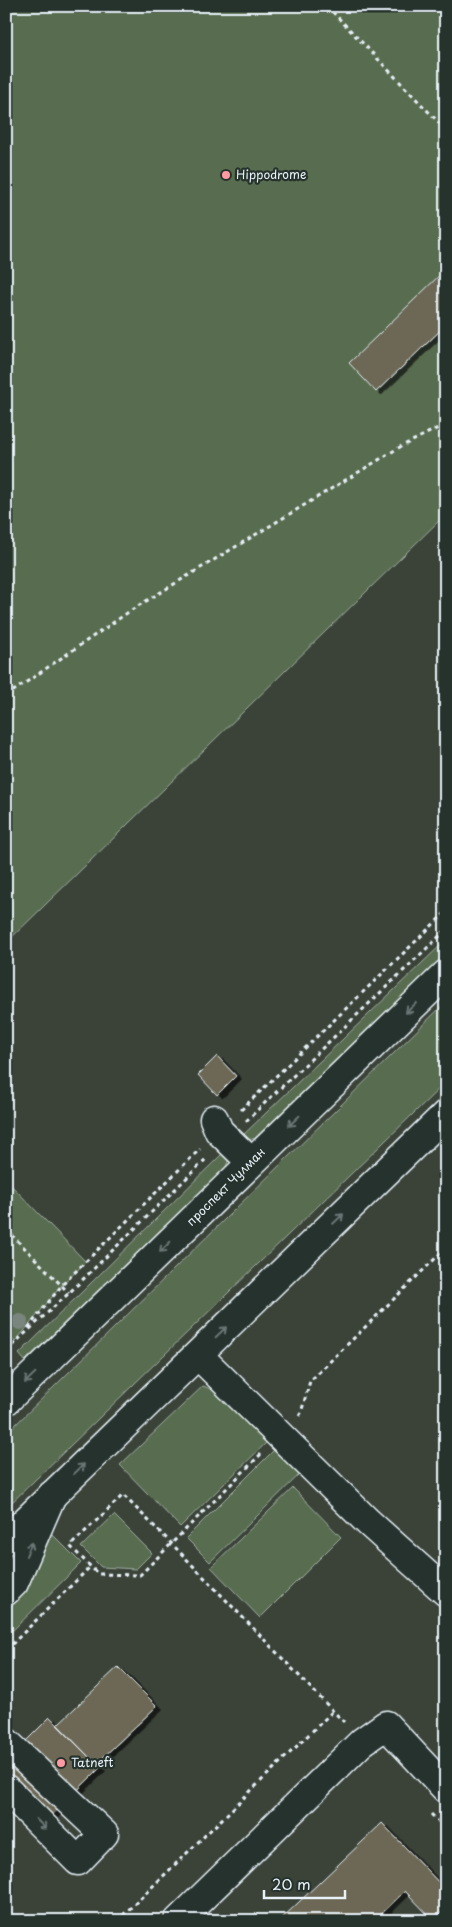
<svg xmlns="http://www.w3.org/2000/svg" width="452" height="1927" font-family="'Playpen Sans',sans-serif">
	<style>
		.green { fill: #586c4f; stroke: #a0aea4 }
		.building { fill: #6c6855; stroke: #e8f1f8; filter: url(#shadow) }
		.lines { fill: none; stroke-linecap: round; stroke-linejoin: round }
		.minor-casing { stroke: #e8f1f8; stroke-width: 31 }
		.major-casing { stroke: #e8f1f8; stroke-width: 31 }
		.path { stroke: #e8f1f8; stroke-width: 3; stroke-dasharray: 4 4; stroke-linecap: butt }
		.minor { stroke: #26332d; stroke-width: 28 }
		.major { stroke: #26332d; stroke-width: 28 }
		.tree { fill: #7a867d }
		.oneway { stroke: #6a7674 }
		.poi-dot { fill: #ff9aa2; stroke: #26332d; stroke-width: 2 }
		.labels { text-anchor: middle; stroke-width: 4.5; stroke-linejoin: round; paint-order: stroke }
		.poi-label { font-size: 12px; fill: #e8f1f8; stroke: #26332d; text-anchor: start }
		.street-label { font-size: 12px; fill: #e8f1f8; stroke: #26332d }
	</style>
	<defs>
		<filter id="shadow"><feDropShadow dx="5.5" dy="3" stdDeviation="0" flood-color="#0009"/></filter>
	</defs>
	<rect width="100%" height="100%" fill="#3b4339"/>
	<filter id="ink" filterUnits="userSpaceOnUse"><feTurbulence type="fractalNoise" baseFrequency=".02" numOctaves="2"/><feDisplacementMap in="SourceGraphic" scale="10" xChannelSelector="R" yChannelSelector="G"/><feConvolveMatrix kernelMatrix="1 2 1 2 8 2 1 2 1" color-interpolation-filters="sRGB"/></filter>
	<g filter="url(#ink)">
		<!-- green -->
		<path class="green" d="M6,6H446V514L6,943Z
			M446,940V954L257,1138L247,1140L240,1138Z
			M446,1002V1082L6,1508V1434Z
			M227,1149L229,1158L226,1167L25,1361L19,1354Z
			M6,1180L86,1262L62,1285L15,1342L6,1333Z
			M203,1386L223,1394L268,1441L180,1527L120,1465Z
			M277,1447L302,1472L210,1562L186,1538Z
			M293,1488L341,1537L260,1618L211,1567Z
			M114,1515L152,1553L136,1569L101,1567L81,1547Z
			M51,1533L81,1563L6,1637V1604L39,1548Z"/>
		<!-- building -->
		<path class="building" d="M446,269V325L376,392L349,363Z
			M217,1056L236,1076L217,1095L198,1075Z
			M118,1667L157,1706L96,1764L57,1725Z
			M50,1717L100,1768L50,1817L6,1772V1761Z
			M382,1823L446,1890V1908L433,1920L405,1891L374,1921H279Z"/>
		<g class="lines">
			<defs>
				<path id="minor" d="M214,1119L219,1131L251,1162
					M198,1355L368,1522L446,1592
					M6,1591L14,1583L52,1495
					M6,1742L104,1834L78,1861L6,1789
					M178,1921L362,1742L386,1725L446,1789"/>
				<path id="major" d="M6,1401L446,974
					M6,1540L446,1114"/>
			</defs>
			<!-- minor casing -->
			<use href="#minor" class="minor-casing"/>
			<!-- major casing -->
			<use href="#major" class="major-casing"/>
			<!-- path -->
			<path class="path" d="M327,6L446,130
				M6,696L133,609L400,447L446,424
				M241,1110L446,912
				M246,1121L446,930
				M6,1229L69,1293
				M28,1328L62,1285L200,1149
				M6,1351L69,1293L207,1158
				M299,1416L301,1413L310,1381L446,1248
				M261,1454L140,1575L98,1574L70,1546L123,1495L172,1544L333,1711L344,1722
				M6,1650L90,1567
				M431,1814L446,1829
				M117,1921L333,1711"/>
			<!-- minor -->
			<use href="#minor" class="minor"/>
			<!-- major -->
			<use href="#major" class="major"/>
		</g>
		<!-- trees -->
		<circle class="tree" cx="20" cy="1322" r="8"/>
		<!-- one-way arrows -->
		<defs><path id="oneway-shaft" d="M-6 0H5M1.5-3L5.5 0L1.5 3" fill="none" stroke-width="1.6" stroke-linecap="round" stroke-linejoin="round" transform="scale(1.25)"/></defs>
		<g class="oneway">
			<use href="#oneway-shaft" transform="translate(411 1008) rotate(136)"/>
			<use href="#oneway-shaft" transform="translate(294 1121) rotate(136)"/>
			<use href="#oneway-shaft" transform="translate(338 1219) rotate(-44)"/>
			<use href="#oneway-shaft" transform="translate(165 1247) rotate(135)"/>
			<use href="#oneway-shaft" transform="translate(221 1332) rotate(-44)"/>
			<use href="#oneway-shaft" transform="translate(30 1378) rotate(136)"/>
			<use href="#oneway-shaft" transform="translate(79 1469) rotate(-44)"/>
			<use href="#oneway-shaft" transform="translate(29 1549) rotate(-66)"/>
			<use href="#oneway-shaft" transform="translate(41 1824) rotate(45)"/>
		</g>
	</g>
	<!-- markers -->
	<g class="poi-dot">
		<circle cx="226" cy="175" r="5"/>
		<circle cx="61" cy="1763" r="5"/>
	</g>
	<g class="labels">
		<!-- poi labels -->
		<g class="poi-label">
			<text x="236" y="179">Hippodrome</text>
			<text x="71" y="1767">Tatneft</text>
		</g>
		<!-- street labels -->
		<g class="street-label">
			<text transform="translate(226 1187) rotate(-45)" y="4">проспект Чулман</text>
		</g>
	</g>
	<!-- margin -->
	<rect width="452" height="1927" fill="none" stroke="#26332d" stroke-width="25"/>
	<rect x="12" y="12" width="427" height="1902" fill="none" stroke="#e8f1f8" stroke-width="2" filter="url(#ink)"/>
	<!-- scale -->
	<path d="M264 1890v8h81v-8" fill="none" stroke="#e8f1f8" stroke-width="2.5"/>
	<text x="272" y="1890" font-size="15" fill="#e8f1f8" stroke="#26332d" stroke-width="4" paint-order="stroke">20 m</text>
</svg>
